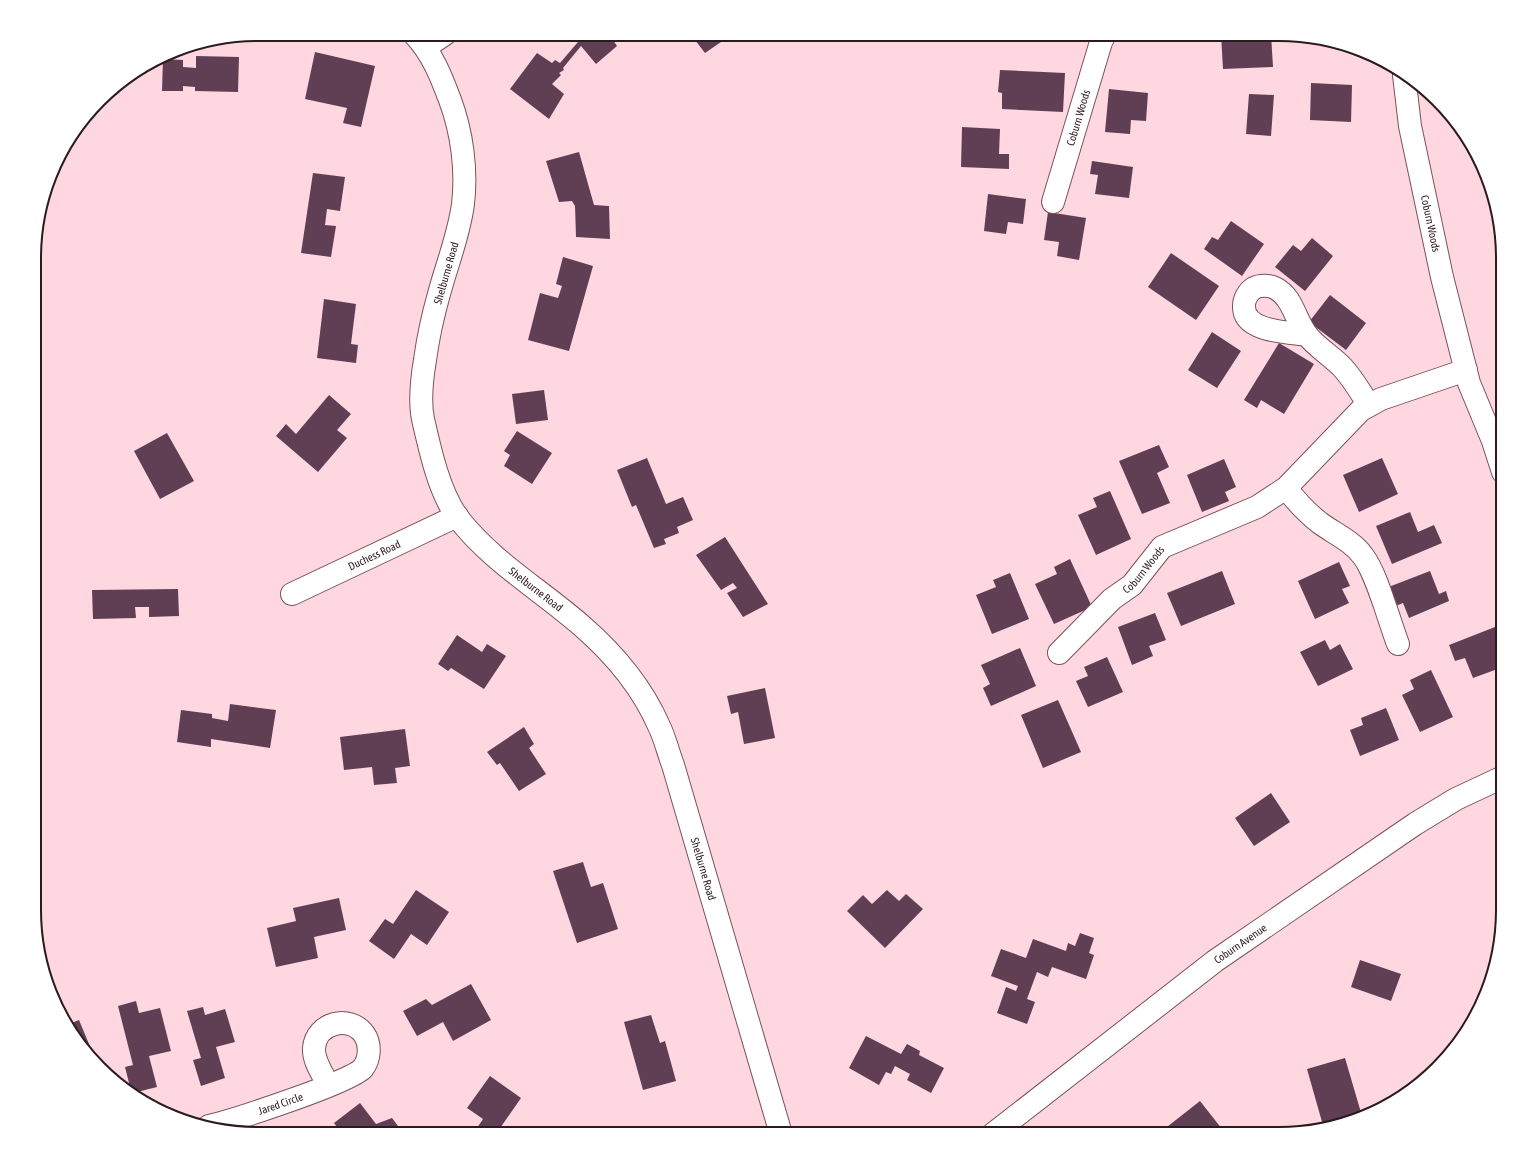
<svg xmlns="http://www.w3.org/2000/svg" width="1537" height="1168" font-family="'Asap Condensed',sans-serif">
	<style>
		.building { fill: #603e53 }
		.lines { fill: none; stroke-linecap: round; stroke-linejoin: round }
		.minor-casing { stroke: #7b525c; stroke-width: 24 }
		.minor { stroke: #fff; stroke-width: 22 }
		.labels { text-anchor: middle; stroke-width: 4; stroke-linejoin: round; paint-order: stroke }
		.street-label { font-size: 11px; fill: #2b1a1e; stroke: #fff }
		.rim { fill: none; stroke: #2b1a1e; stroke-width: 2 }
	</style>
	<rect width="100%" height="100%" fill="#fed7e0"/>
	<!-- building -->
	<path class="building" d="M576,34H609L617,46L596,64L581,46L563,68L564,70L559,73L561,75L552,84L564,94L549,119L510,89L537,53L552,63L555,60L560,63L578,42L574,36Z
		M694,34H722L718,37L721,42L705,53L692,36Z
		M1221,34H1271L1273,67L1223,69Z
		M315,52L375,66L361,127L343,123L347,108L305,99Z
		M196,56L239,57L238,92L195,91V87L183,86V91H162L163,59L183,60V67L196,68Z
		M1000,70L1065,73L1063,112L1002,109V93L998,92Z
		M1311,83L1352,85L1351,122L1310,120Z
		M1109,89L1148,93L1146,121L1131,120L1130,134L1105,132Z
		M1249,94L1274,95L1271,136L1246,134Z
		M962,127L1000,129L999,154H1009V169L961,167Z
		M579,152L594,205L609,206L610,239L576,237L575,206L572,201L559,202L546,161Z
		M1092,161L1133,167L1129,198L1095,194L1098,175L1090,174Z
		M313,173L345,177L340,211L327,209L325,225L336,226L331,257L301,253Z
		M988,194L1026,199L1023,224L1008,222L1006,234L984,231Z
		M1048,212L1086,218L1079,260L1057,256L1059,242L1044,240Z
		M1231,221L1264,244L1242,276L1204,249L1212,237L1218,240Z
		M1312,238L1333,256L1305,291L1275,267L1293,245L1301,251Z
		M1171,253L1219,286L1196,320L1148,287Z
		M563,257L593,266L569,351L528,340L540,293L558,298L562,286L556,284Z
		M1330,295L1366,323L1346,350L1309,322Z
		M324,299L356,304L351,344L358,345L356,363L317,358Z
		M1212,332L1241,351L1217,388L1188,370Z
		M1279,343L1314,364L1284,414L1261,400L1257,408L1244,400Z
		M544,390L548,420L516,424L512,394Z
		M329,395L351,414L337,430L347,438L318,472L276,436L286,424L296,434Z
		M517,431L552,453L532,484L504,466L510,455L504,451Z
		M167,433L194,481L160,499L134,451Z
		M1159,445L1169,467L1157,473L1170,503L1142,514L1119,461Z
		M647,458L666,504L683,497L693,520L677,527L679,533L664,539L666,544L654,548L636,505L632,507L617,470Z
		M1382,458L1398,494L1359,512L1343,475Z
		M1224,459L1236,487L1225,492L1229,501L1202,512L1187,475Z
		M1110,491L1131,539L1096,555L1078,515L1097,507L1093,498Z
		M1410,512L1418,532L1434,525L1442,543L1392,564L1376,526Z
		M725,537L768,604L743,617L727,593L737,588L733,583L721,590L696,555Z
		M1070,559L1092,607L1054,624L1035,584L1057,574L1054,567Z
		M1339,562L1350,586L1342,589L1349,603L1315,619L1298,581Z
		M1222,571L1235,604L1181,626L1167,593Z
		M1430,571L1439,594L1446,591L1449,601L1409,618L1403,603L1393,607L1386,588Z
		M1010,573L1029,619L992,634L976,595L996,587L993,580Z
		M178,589L179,616L149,617V607H135L136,618L93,619L92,590Z
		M1155,613L1166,640L1149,646L1153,656L1132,665L1118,627Z
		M1495,627L1503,647V667L1473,678L1465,658L1455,661L1449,645Z
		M457,635L482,652L487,644L506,656L484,689L451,668L448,671L438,664Z
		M1325,640L1330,650L1340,644L1353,669L1318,686L1300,652Z
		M1020,648L1036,686L991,706L983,688L990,684L981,665Z
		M1107,657L1123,692L1088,707L1076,681L1088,676L1084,667Z
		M1431,670L1453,717L1420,732L1402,695L1414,689L1410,680Z
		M765,688L775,738L744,744L738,712L731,714L727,696Z
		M1058,700L1081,752L1043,768L1021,715Z
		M230,704L276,710L270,748L211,739V747L177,742L181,710L212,714V718L228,721Z
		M1386,708L1399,740L1360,756L1350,730L1363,725L1361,718Z
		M524,727L534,744L529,748L546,774L519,791L500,763L497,765L487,752Z
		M405,729L410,766L395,768L397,783L374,785L372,767L344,770L340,737Z
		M1271,793L1290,822L1254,846L1235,818Z
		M583,862L591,887L603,883L618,929L577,943L553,871Z
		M416,890L449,912L427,945L411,934L394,959L369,941L385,919L393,924Z
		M887,890L899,901L906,894L923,909L885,948L847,911L863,895L872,904Z
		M339,898L346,930L314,937L318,958L276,967L267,928L296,921L293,908Z
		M1080,933L1094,938L1089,953L1094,955L1086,979L1052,967L1048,977L1037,972L1027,999L1035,1002L1027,1024L997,1013L1006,987L1016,991L1018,986L991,976L1001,949L1026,958L1033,939L1066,951L1068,943L1075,946Z
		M1360,960L1401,974L1391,1001L1351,987Z
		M471,984L491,1020L453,1041L443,1022L417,1036L403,1011L426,999L432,1005Z
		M136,1001L139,1013L160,1008L171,1051L149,1056L157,1087L133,1093L131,1091L125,1067L133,1065L118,1006Z
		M203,1007L205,1015L225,1009L235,1042L216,1047L225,1078L201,1086L193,1060L201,1058L187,1011Z
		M651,1015L660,1043L665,1041L676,1081L643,1090L624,1022Z
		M79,1020L94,1056H93L69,1024Z
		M866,1036L901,1054L907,1044L920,1051L919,1055L944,1068L931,1093L907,1080L910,1074L895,1066L891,1074L886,1072L879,1085L849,1068Z
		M1345,1058L1362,1116L1324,1129L1307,1069Z
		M490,1076L521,1098L496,1134H473L483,1119L467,1108Z
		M1200,1101L1222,1129L1216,1134H1158Z
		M360,1103L376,1124L392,1118L404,1134H342L334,1123Z
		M312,1126L315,1134H287V1133Z"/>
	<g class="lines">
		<defs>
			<g id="minor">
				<path id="s1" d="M414,34C432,53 441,76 450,100C462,132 467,170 463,204C459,235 447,264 439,294C433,315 428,338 425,360C422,378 419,400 423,419C430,450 439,492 458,518C492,562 541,590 582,626C613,653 642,687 659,726C665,738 668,752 673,765L781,1134"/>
				<path d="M426,47L445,34"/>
				<path id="s2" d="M1404,75L1410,126L1442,277L1469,383L1493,441L1503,472"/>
				<path id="s3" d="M1053,202L1101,42L1105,34"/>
				<path d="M1307,335C1288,332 1243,332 1244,306C1244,299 1248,292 1254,288C1260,285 1269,285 1275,288C1293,297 1295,320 1307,335C1317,348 1332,356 1343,368C1353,379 1361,393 1369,405"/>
				<path d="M1286,488C1296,501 1307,513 1320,523C1335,534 1352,541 1363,556C1377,574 1389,621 1398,644"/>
				<path id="s4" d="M292,594L457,516"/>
				<path id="s5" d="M1059,653L1112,599L1132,585L1162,547L1257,507L1286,488L1361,410L1381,399L1466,370"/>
				<path id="s6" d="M209,1126C231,1121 352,1082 363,1068C370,1059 371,1044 364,1034C349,1014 316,1023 314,1048C313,1061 323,1074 328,1085"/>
				<path id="s7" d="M993,1134L1215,961L1415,824L1456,799L1503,777"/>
			</g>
		</defs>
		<!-- minor casing -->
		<use href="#minor" class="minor-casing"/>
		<!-- minor -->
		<use href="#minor" class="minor"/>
	</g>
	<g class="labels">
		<!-- street labels -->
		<g class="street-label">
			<text dy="4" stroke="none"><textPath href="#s3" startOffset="88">Coburn Woods</textPath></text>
			<text dy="4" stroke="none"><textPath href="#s2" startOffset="151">Coburn Woods</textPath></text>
			<text transform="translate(446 273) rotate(-74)" y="4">Shelburne Road</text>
			<text dy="4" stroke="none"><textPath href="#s4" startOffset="91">Duchess Road</textPath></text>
			<text dy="4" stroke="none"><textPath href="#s5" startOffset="119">Coburn Woods</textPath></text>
			<text dy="4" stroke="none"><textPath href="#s1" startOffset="613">Shelburne Road</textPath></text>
			<text dy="4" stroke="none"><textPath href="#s1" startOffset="949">Shelburne Road</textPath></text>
			<text dy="4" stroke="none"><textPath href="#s7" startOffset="312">Coburn Avenue</textPath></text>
			<text dy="4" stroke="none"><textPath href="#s6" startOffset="75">Jared Circle</textPath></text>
		</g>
	</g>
	<!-- crop -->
	<path d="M0 0H1537V1168H0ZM258 41H1279A217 217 0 0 1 1496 258V910A217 217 0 0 1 1279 1127H258A217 217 0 0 1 41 910V258A217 217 0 0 1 258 41Z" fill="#fff" fill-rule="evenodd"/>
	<path class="rim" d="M258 41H1279A217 217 0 0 1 1496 258V910A217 217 0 0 1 1279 1127H258A217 217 0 0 1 41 910V258A217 217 0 0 1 258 41Z"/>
</svg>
